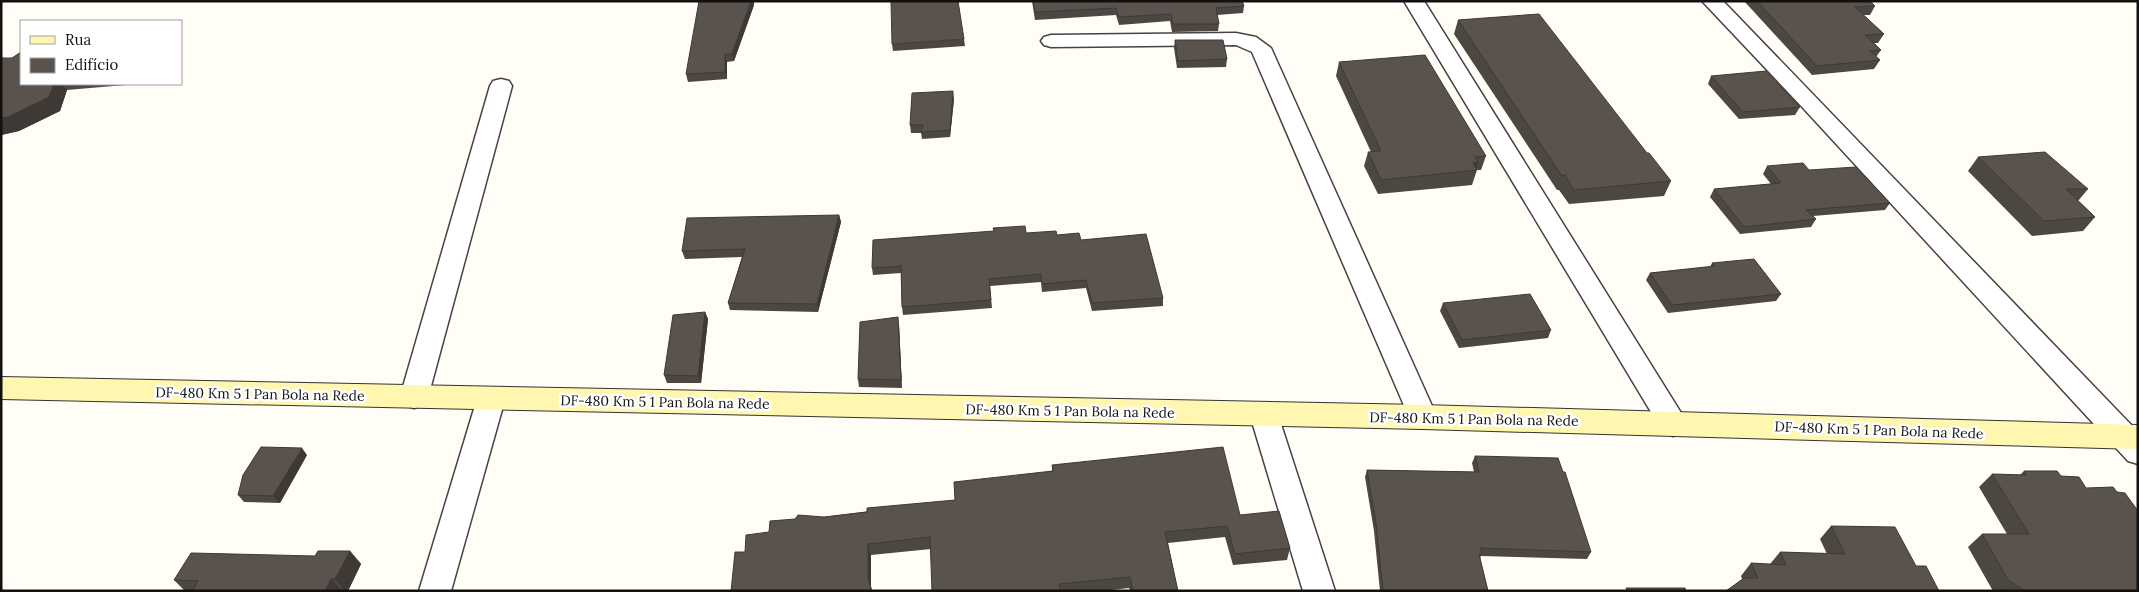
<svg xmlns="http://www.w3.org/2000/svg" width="2139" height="592" font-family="Lora,serif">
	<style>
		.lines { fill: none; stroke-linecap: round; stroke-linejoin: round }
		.street-casing { stroke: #444; stroke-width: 3 }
		.secondary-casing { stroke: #333; stroke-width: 2 }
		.street { fill: #fff; fill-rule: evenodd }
		.secondary { fill: #fff6b0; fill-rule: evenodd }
		.wall { fill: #4d4742 }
		.shaded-wall { fill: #3f3936 }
		.building { fill: #5a524d; stroke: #3f3936 }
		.labels { text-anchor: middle; stroke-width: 5; stroke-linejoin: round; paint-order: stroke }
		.street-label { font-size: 14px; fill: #111; stroke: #fff }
	</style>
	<rect width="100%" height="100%" fill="#fffdf5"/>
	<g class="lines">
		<defs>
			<path id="street" d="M1404,1H1424L1683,416L1688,424L1683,432L1673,436L1663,432Z
				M1702,1H1723L2138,432V464L2128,461L1804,109Z
				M1236,33L1256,37L1271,48L1437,417L1433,425L1423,428L1413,425L1409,417L1252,52L1236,45L1051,47L1044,45L1041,41L1044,37L1051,35Z
				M501,79L509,81L512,86L428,397L424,405L414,408L404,405L400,397L490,86L493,81Z
				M491,388L501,391L505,399L451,591H419L477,399L481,391Z
				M1264,404L1274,407L1278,415L1335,591H1303L1250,415L1254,407Z"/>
			<path id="secondary" d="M1,377L1423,405L2138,425V449L1423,429L1,399Z"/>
		</defs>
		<!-- street casing -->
		<use href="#street" class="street-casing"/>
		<!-- secondary casing -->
		<use href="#secondary" class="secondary-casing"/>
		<!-- street -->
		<use href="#street" class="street"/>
		<!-- secondary -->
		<use href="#secondary" class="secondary"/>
	</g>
	<!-- wall -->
	<path class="wall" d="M1032,1H1242L1244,6L1243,13L1217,15L1219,24L1218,31L1172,32L1170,21L1119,25L1116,15L1035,20Z
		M1744,1H1870L1875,6L1870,15H1863L1884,34L1878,43H1874L1881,50L1876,57L1880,60L1874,69L1812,75Z
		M754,5L734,61L727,62V79L688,82L686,74Z
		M1458,20L1647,153L1671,181L1664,196L1569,204L1559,190H1557L1454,34Z
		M964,39L965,46L893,51L892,44Z
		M1175,40L1227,59L1226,67L1177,68L1174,48Z
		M1,58L21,84H125V85L67,90L60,111L19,131L1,135Z
		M1339,62L1486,156L1481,170H1477L1472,185L1378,194L1364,166L1368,152H1371L1336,76Z
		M1711,76L1800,107L1795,115L1739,119L1708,84Z
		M954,99L950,137L922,139L921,133H911L910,125Z
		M1978,157L2088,189L2078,201L2095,217L2083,231L2032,236L1968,171Z
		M1767,166L1809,170L1890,203L1885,210L1813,216L1816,219L1811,227L1740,234L1710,197L1714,189L1771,184L1763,174Z
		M839,215L841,222L818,312L730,310L728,303L742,257L685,259L682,251Z
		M1026,233L1057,235L1081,240L1163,298V306L1092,311L1086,288L1042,292L1041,282L990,286L992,308L903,315L902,307L901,273L873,275L872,268Z
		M1712,263L1781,294L1776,301L1668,313L1646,280L1650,273L1710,267Z
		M1443,303L1551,330L1548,338L1459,348L1440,311Z
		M705,312L708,319L701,383H667L664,375Z
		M899,325L902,388L859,387L858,379Z
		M307,455L280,503L244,502L238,495Z
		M1475,456L1591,552L1587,559L1481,556L1480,558L1488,591H1380L1374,531L1365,477L1367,470L1474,472L1472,463Z
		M1052,465L1240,515L1290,548L1287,560L1233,565L1225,537L1168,543L1178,591H1130L1129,588L1103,591H932L931,549L871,555V586L872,591H731L745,552L769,532L824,517L955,500L1052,471Z
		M2024,471L2061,476L2086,488L2117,492L2138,591H1993L1968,547L1982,534H2007L1979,487L1992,474L2020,475Z
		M1831,526L1916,566L1939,591L1742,579L1741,576L1751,563L1770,564L1780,552L1827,554L1820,539Z
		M350,551L361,564L348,591H185L174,580L315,556Z"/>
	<!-- shaded-wall -->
	<path class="shaded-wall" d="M751,1H754V5L734,61L732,54Z
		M725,54L727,62V79L725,72Z
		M54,84H62L67,90L60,111L19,131L1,135V118Z
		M953,91L954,99L950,137V130Z
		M1478,162L1476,171L1473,163Z
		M839,215L841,222L818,312L817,304Z
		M705,312L708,319L701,383L698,376Z
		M898,317L899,325L902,388L901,380Z
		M302,448L307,455L280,503L273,496Z
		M868,544L871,555V590L868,579Z
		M350,551L361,564L348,591H345L335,579Z
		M331,579L342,591H325Z"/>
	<!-- building -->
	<path class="building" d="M699,1H751L732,54H725V72L686,74Z
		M891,1H958L964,39L892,44Z
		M1033,1H1242L1244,6L1216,8L1219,24H1173L1171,14L1119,17L1116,8L1035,12Z
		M1757,1H1870L1875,6L1855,7L1884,34L1865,35L1881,50L1870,51L1880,60L1817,66Z
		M1539,14L1647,153H1649L1671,181L1574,190L1565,175L1562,176L1458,20Z
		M1175,40H1223L1227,59L1178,61Z
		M21,52V84H54L49,97L8,117L1,118V58H12Z
		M1425,55L1486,156L1475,157L1478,162L1473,163L1477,170L1381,180L1368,152L1381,151L1339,62Z
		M1766,71L1800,107L1743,112L1711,76Z
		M953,91L950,130L921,132L923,125H910L912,93Z
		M2045,152L2088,189H2066L2095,217L2044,221L1978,157Z
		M1803,163L1809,170L1856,167L1890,203L1806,210L1816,219L1744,227L1714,189L1781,183L1767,166Z
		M839,215L817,304L728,303L745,249L682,251L687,218Z
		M1025,226L1026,233L1056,231L1057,235L1079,233L1081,240L1146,234L1163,298L1092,303L1086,280L1042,284L1041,274L989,279L991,300L902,307L901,266L872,268L873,240L994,231L993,228Z
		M1754,259L1781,294L1672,305L1650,273L1715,266L1712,263Z
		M1530,294L1551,330L1462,340L1443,303Z
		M705,312L698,376L664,375L673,315Z
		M898,317L901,380L858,379L860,322Z
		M261,447L302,448L273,496L238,495L243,475Z
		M1223,447L1240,515L1279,511L1290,548L1235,554L1227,526L1165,532L1178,591H1133L1130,577L1059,584L1060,591H932L930,537L868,544V579L871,588V591H731L735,552H745L746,535L769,532L770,521L795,519L798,515L824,517L867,512V508L955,500L954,482L1053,471L1052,465Z
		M1475,456L1558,458L1563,472H1565L1591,552L1480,548L1482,554H1479L1488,591H1383L1376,524L1367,470L1479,472Z
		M2024,471H2057L2061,476L2079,477L2086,488L2113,487L2117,492L2125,493L2138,511V591H2025L2008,580L1982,534H2029L1992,474L2026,475Z
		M1831,526L1895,527L1916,566H1926L1939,591H1726L1744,578H1758L1751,563L1786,565L1780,552L1845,554Z
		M318,551H350L335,579H331L325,591H192L198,581L174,580L191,553L315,556Z
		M1626,588H1685L1686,591H1627Z"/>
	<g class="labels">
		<!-- street labels -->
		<g class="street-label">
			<text transform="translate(260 394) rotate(1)" y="5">DF-480 Km 5 1 Pan Bola na Rede</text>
			<text transform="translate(665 402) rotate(1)" y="5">DF-480 Km 5 1 Pan Bola na Rede</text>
			<text transform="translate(1070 411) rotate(1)" y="5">DF-480 Km 5 1 Pan Bola na Rede</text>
			<text transform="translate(1474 419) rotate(1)" y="5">DF-480 Km 5 1 Pan Bola na Rede</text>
			<text transform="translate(1879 430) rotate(2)" y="5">DF-480 Km 5 1 Pan Bola na Rede</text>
		</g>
	</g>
	<!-- border -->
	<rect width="2139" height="592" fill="none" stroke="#111111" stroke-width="5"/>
	<!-- legend -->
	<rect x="20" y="20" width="162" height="65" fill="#ffffff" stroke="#a0a0a0"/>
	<rect x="30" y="36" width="25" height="8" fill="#fff6b0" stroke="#a0a0a0"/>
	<text x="65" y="45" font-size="15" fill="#111111">Rua</text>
	<rect x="30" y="58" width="25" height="15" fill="#5a524d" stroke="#a0a0a0"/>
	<text x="65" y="70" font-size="15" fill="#111111">Edifício</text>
</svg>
